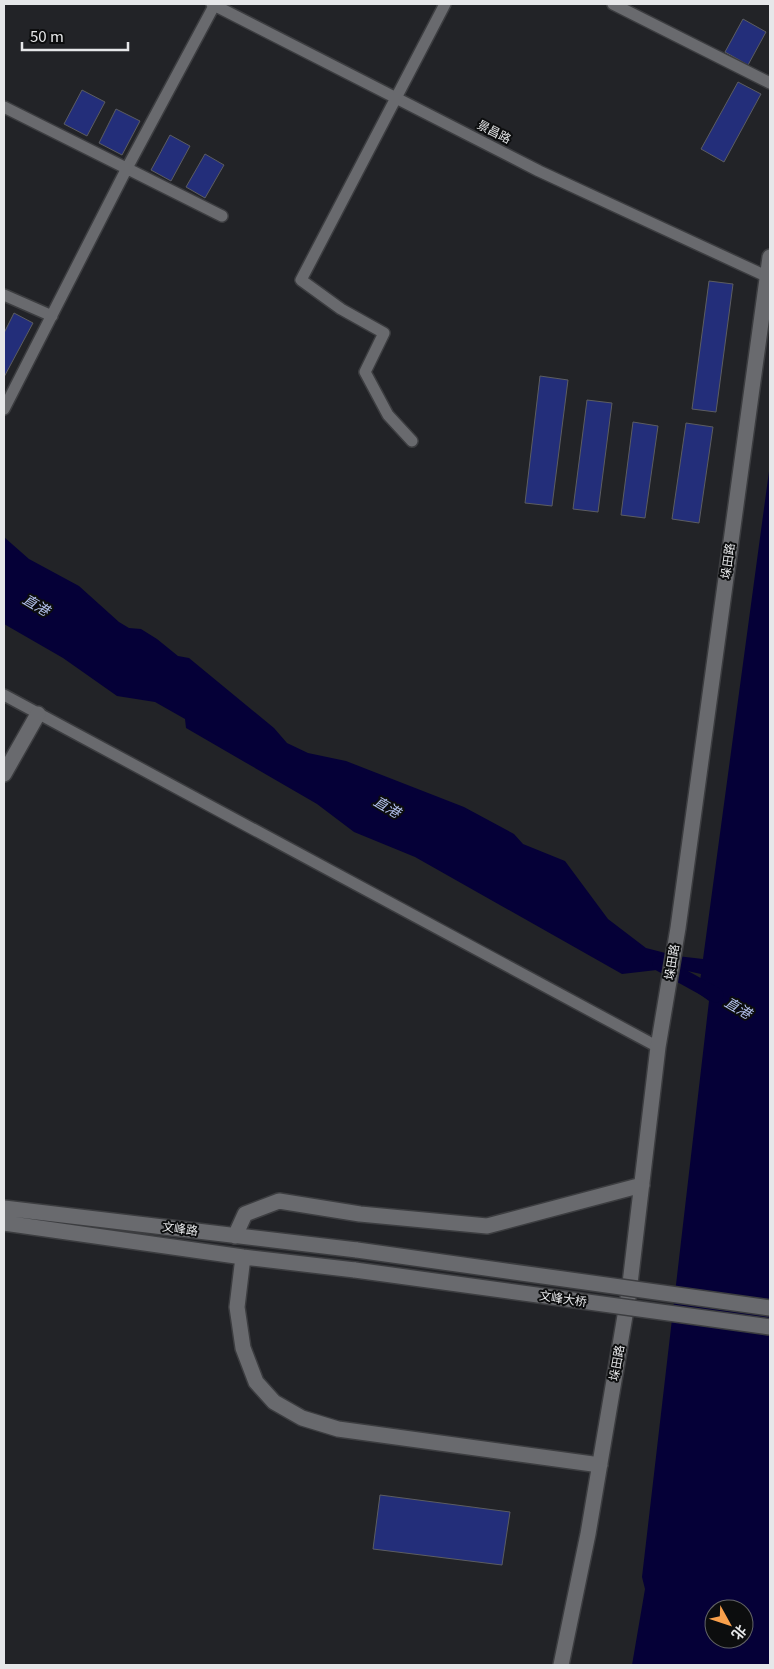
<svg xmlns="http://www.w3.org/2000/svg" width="774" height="1669" font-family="Georgia,'Noto Sans SC',serif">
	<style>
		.water { fill: #050037; fill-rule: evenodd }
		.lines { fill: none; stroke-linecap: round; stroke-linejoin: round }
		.canal { stroke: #050037; stroke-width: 15 }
		.building { fill: #232e7a; stroke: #5c5d61 }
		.minor-casing { stroke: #3c3d40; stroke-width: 14 }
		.tertiary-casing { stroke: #3c3d40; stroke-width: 18 }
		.minor { stroke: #696a6e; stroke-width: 11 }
		.tertiary { stroke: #696a6e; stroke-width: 15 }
		.tertiary-bridge-casing { stroke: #3c3d40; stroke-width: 18; stroke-linecap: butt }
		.tertiary-bridge { stroke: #696a6e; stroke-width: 15 }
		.labels { text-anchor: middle; stroke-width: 4; stroke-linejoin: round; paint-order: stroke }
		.street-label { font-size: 12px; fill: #e6e7e9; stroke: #0c0d0e }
		.water-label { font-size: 14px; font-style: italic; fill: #b3c1ed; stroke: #0c0d0e }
	</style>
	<rect width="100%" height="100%" fill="#222327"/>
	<!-- water -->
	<path class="water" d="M770,464V1665H632L645,1589L642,1577L709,1001L698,993L701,974L674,968L622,974L415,857L354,832L317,804L186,728L185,719L155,702L117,696L63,658L4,624V537L29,559L79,586L119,622L129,628L141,629L157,639L178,656L189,658L274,728L287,743L308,753L346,761L464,807L514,834L523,844L565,861L608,919L646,948L677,956L703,959ZM714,1609H744V1639H714Z"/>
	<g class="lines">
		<!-- canal -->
		<path class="canal" d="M660,964L716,995"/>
	</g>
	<!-- building -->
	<path class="building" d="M743,19L766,32L748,65L725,52Z
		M738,82L761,94L724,162L701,149Z
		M82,90L105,102L87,136L64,124Z
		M116,109L140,121L122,155L99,143Z
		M170,135L190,146L171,181L151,170Z
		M205,154L224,165L205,198L186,187Z
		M709,281L733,284L716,412L692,409Z
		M14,313L33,323L4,377V333Z
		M540,376L568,380L552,506L525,503Z
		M587,400L612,403L598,512L573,509Z
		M633,422L658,426L645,518L621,515Z
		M686,423L713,427L699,523L672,519Z
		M380,1495L510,1512L502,1565L373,1549Z"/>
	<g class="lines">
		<defs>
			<path id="minor" d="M212,4L539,171L768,277
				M613,4L770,83
				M4,107L222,216
				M4,295L52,316
				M4,409L127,168L215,4
				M412,441L388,415L365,372L384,333L341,309L301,280L445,4
				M4,695L658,1047"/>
			<path id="tertiary" d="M4,774L38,714
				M4,1208L357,1250
				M4,1223L243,1257L355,1270
				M235,1236L245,1214L279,1201L360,1214L487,1226L642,1185
				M243,1257L237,1307L243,1348L256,1382L274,1402L302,1418L338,1429L600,1465
				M561,1665L588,1534L629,1292L658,1047L678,928L770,257"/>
		</defs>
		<!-- minor casing -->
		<use href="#minor" class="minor-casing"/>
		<!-- tertiary casing -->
		<use href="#tertiary" class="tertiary-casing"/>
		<!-- minor -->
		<use href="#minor" class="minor"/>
		<!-- tertiary -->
		<use href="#tertiary" class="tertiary"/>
		<defs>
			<path id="tertiary-bridge" d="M357,1250L770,1308
				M355,1270L770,1327"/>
		</defs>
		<!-- tertiary-bridge casing -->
		<use href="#tertiary-bridge" class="tertiary-bridge-casing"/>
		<!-- tertiary-bridge -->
		<use href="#tertiary-bridge" class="tertiary-bridge"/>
	</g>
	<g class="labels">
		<!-- street labels -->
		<g class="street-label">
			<text transform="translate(494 132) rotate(27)" y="4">景昌路</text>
			<text transform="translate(728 561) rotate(-82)" y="4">垛田路</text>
			<text transform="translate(672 962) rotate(-81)" y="4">垛田路</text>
			<text transform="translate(180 1229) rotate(7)" y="4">文峰路</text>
			<text transform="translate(563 1299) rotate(8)" y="4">文峰大桥</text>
			<text transform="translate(617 1363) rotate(-80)" y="4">垛田路</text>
		</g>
		<!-- water labels -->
		<g class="water-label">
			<text transform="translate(36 605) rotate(30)" y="5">直港</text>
			<text transform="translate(387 807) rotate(30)" y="5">直港</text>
			<text transform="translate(738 1008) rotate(30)" y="5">直港</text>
		</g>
	</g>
	<!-- border -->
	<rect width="774" height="1669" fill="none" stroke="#e6e7e9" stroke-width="10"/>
	<!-- north arrow -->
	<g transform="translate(729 1624) rotate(130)"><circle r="24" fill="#0c0d0e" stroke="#636466"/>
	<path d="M0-4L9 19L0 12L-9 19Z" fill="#f9a04c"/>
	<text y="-8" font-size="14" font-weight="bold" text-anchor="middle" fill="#e6e7e9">北</text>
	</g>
	<!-- scale -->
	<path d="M22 42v8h106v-8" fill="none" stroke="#e6e7e9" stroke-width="2.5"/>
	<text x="30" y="42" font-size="15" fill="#e6e7e9" stroke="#0c0d0e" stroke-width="4" paint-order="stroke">50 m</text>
</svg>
